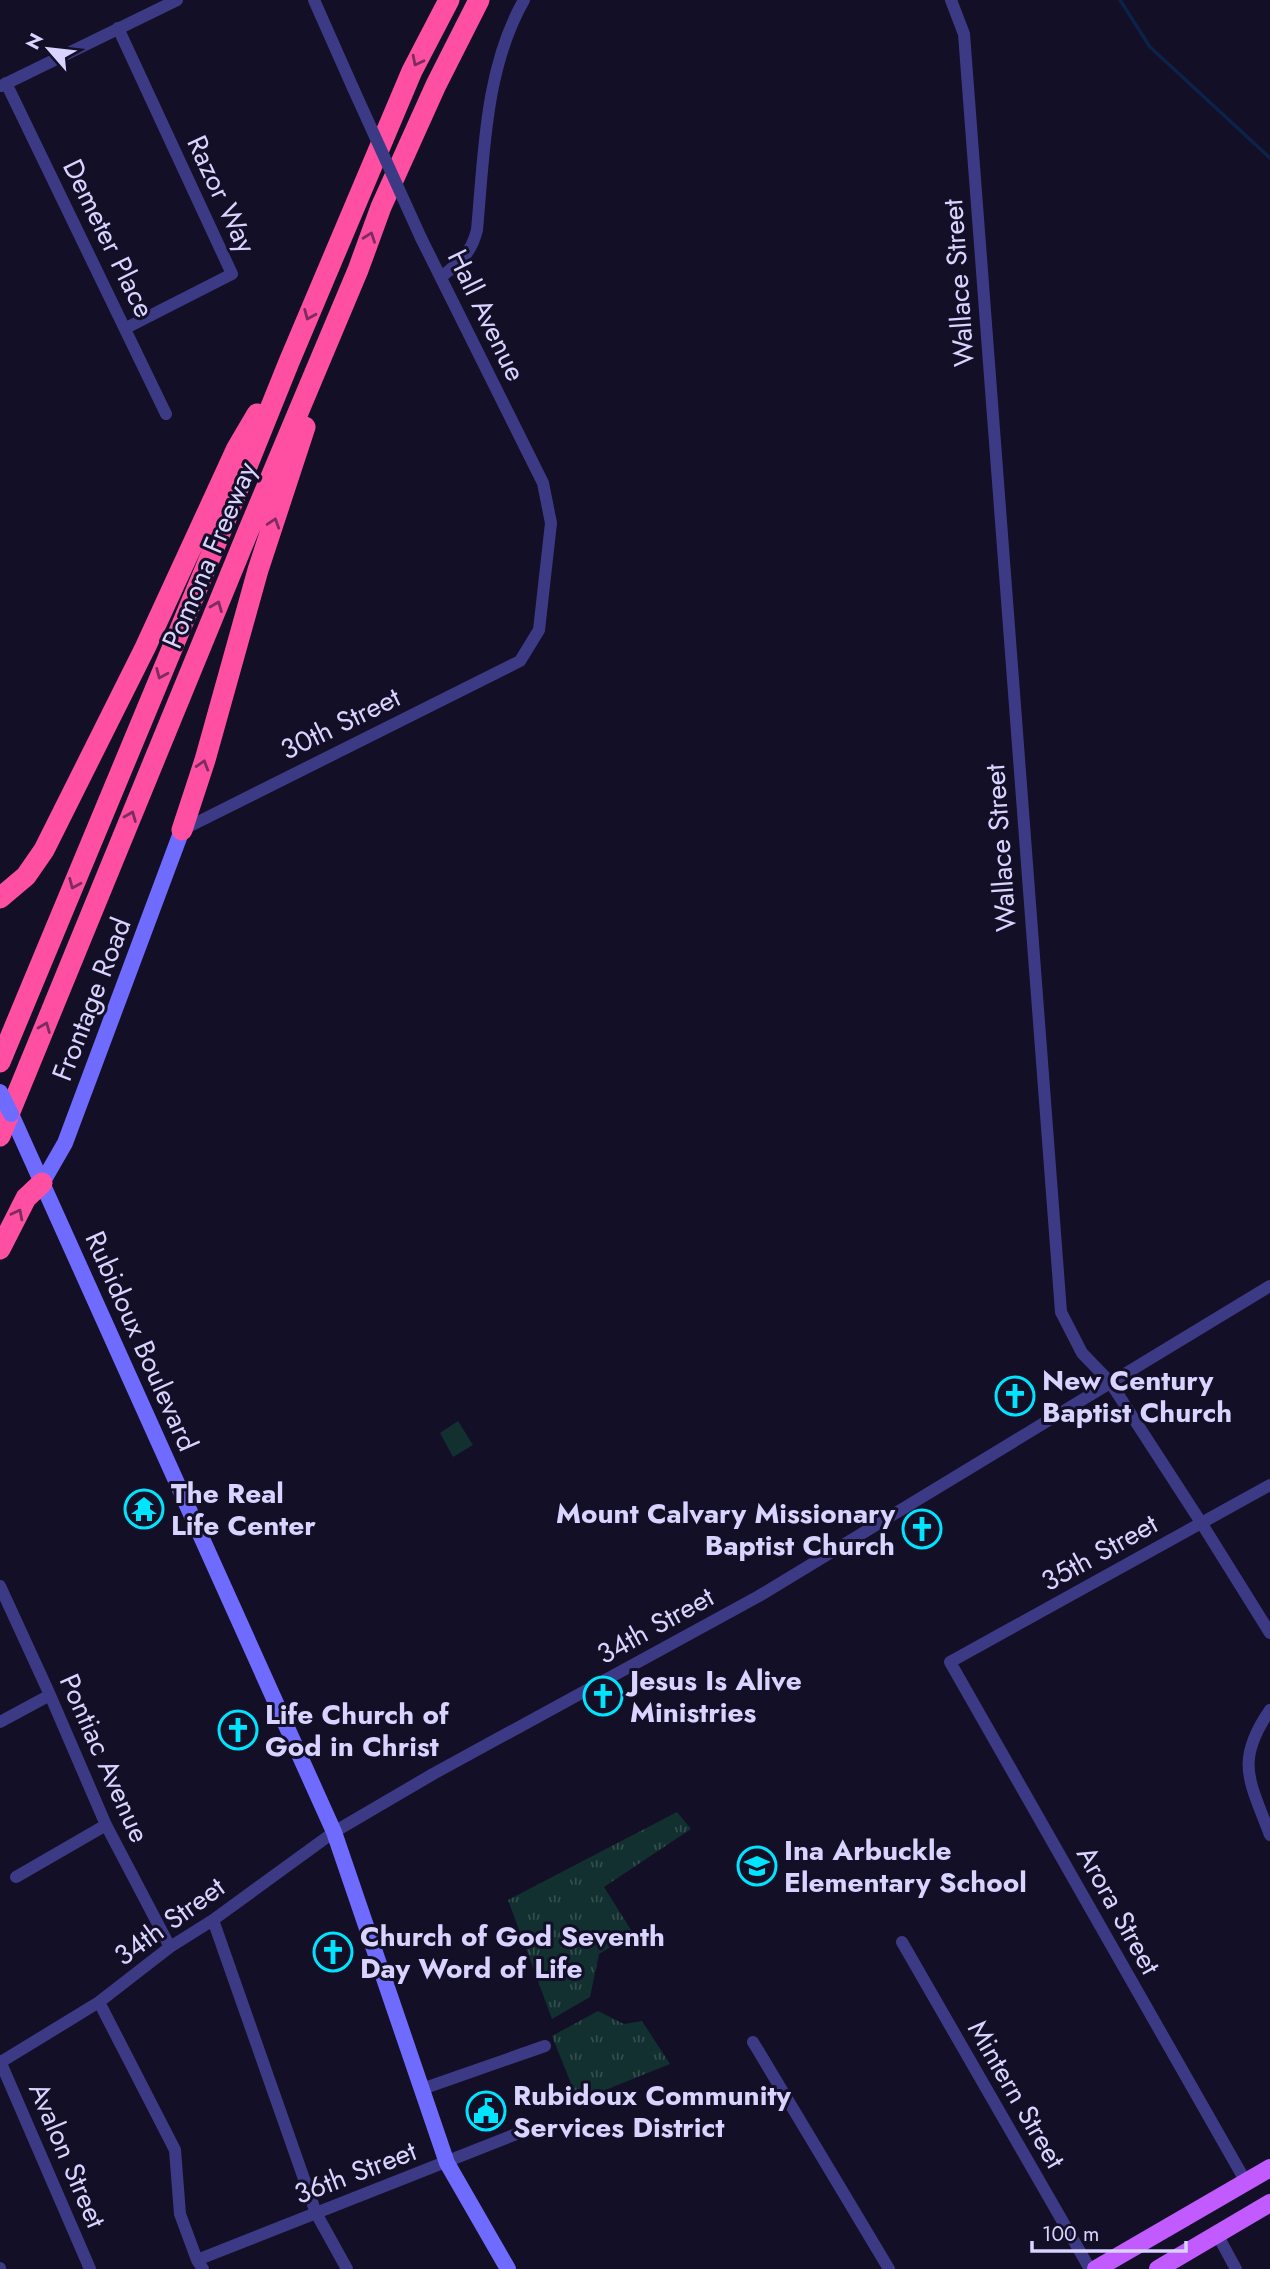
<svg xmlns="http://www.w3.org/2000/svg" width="1270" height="2269" font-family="Jost,sans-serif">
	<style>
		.grass { fill: url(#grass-tufts) }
		.pitch { fill: #12302f }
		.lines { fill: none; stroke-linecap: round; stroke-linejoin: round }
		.stream { stroke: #0c2248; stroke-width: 3.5 }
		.minor { stroke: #3d3a85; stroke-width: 12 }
		.secondary { stroke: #6f6bff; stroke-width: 16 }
		.primary { stroke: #c25bff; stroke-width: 18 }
		.motorway { stroke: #ff4fa3; stroke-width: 21 }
		.minor-bridge { stroke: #3d3a85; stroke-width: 12 }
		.secondary-bridge { stroke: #6f6bff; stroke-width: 16 }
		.oneway { stroke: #7d2c5e }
		.labels { text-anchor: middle; stroke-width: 6; stroke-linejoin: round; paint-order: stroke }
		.street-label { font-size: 28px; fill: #d9d4ff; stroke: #130f26 }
		.poi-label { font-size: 28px; font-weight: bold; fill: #d9d4ff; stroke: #130f26; text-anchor: start }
	</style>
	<defs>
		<pattern id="grass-tufts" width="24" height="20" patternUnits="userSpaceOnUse" patternTransform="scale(1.75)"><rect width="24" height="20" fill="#12302f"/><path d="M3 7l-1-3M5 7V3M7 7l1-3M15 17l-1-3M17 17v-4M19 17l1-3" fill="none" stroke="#344d4e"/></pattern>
	</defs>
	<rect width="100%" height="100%" fill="#130f26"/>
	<!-- grass -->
	<path class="grass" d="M677,1812L691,1829L604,1887L633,1933L599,1954L590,1997L552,2019L508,1900Z
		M598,2011L624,2024L642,2021L670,2064L578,2101L552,2036Z"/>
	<!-- pitch -->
	<path class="pitch" d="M458,1421L473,1445L453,1457L440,1433Z"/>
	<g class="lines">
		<!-- stream -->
		<path class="stream" d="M1120,0L1150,47L1270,158"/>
		<!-- minor -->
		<path class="minor" d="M314,0L353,88
			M951,0L964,34L1061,1312L1082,1353L1110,1382L1202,1524L1270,1633
			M118,28L232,274L126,328
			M6,83L166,414
			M1,86L177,0
			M441,277C460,262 471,254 477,230C484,154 485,68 524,0
			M182,830L520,661L539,630L551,523L543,483L421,238
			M0,1586L50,1695L106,1825L170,1947
			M1270,1710C1234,1762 1250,1781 1270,1835
			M0,1722L50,1695
			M16,1877L106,1825
			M213,1920L316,2213L347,2269
			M902,1942L1090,2269
			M99,2002L175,2150L180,2214L197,2260L203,2269
			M753,2042L889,2269
			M0,2061L90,2269
			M1,2062L99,2002L170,1947L213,1920L334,1832L433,1774L759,1596L1270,1286
			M422,2089L545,2046
			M1246,2182L950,1662L1270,1485
			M1217,2234L1236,2269
			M197,2260L529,2129
			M0,2268V2269"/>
		<!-- secondary -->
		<path class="secondary" d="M11,1114L334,1832L447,2163L508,2269
			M42,1183L65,1143L182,830"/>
		<!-- primary -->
		<path class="primary" d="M1096,2269L1270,2168
			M1158,2269L1270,2203"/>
		<!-- motorway -->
		<path class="motorway" d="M182,830L205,760L258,570L305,427
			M0,898L26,876L44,850L145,648L237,448L257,414
			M0,1062L221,531L289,362L412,71L449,0
			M0,1136L247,534L358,270L381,207L436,85L479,0
			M0,1249L26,1198L42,1183"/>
		<!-- minor-bridge -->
		<path class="minor-bridge" d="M353,88L421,238"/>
		<!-- secondary-bridge -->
		<path class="secondary-bridge" d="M0,1092L11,1114"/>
	</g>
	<!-- one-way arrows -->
	<defs><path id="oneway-chevron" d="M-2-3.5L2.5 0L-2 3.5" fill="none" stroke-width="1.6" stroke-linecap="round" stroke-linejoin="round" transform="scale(1.75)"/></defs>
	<g class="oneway">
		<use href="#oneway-chevron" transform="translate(417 61) rotate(117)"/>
		<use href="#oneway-chevron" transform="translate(370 237) rotate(-70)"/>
		<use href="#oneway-chevron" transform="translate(309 315) rotate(113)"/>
		<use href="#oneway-chevron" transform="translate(274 523) rotate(-72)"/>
		<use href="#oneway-chevron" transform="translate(217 606) rotate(-68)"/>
		<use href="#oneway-chevron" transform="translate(161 674) rotate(113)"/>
		<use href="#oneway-chevron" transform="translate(203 765) rotate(-73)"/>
		<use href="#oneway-chevron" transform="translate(131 816) rotate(-68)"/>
		<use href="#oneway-chevron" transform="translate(74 884) rotate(113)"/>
		<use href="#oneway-chevron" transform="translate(45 1027) rotate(-68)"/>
		<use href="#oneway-chevron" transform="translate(18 1214) rotate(-63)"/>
	</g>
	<!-- icons -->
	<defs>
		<symbol id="church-ring" viewBox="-11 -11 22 22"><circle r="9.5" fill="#130f26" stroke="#00e5ff" stroke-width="1.5"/><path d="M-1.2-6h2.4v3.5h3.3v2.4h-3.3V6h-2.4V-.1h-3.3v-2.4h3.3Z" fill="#00e5ff"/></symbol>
		<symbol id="temple-ring" viewBox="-11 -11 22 22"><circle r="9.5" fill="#130f26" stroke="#00e5ff" stroke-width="1.5"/><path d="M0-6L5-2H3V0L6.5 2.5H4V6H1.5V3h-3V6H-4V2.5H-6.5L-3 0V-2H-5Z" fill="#00e5ff"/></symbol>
		<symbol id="school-ring" viewBox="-11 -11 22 22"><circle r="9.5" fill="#130f26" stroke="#00e5ff" stroke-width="1.5"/><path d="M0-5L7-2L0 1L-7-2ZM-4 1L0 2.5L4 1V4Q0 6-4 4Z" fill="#00e5ff"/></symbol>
		<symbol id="civic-ring" viewBox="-11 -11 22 22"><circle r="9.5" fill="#130f26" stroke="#00e5ff" stroke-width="1.5"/><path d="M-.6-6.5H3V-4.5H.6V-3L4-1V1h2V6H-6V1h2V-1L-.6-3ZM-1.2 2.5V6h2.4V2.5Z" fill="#00e5ff"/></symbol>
	</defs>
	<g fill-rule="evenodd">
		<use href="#church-ring" x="993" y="1374" width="44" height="44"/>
		<use href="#temple-ring" x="122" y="1487" width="44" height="44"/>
		<use href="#church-ring" x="900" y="1507" width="44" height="44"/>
		<use href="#church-ring" x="581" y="1674" width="44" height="44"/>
		<use href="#church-ring" x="216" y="1708" width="44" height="44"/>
		<use href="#school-ring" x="735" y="1844" width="44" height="44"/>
		<use href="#church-ring" x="311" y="1930" width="44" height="44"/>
		<use href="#civic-ring" x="464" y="2089" width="44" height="44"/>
	</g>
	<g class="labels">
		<!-- street labels -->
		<g class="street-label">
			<text transform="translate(222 194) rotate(65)" y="10">Razor Way</text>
			<text transform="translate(109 238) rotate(64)" y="10">Demeter Place</text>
			<text transform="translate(958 283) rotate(-94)" y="10">Wallace Street</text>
			<text transform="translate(487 315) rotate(64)" y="10">Hall Avenue</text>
			<text transform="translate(209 555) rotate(-67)" y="10">Pomona Freeway</text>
			<text transform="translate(340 723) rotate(-26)" y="10">30th Street</text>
			<text transform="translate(1000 848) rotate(-94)" y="10">Wallace Street</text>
			<text transform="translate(91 999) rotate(-69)" y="10">Frontage Road</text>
			<text transform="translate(142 1341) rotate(66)" y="10">Rubidoux Boulevard</text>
			<text transform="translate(1099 1552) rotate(-29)" y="10">35th Street</text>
			<text transform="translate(655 1625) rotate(-29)" y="10">34th Street</text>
			<text transform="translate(105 1758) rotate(66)" y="10">Pontiac Avenue</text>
			<text transform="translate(1119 1910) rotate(61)" y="10">Arora Street</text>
			<text transform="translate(169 1921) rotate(-36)" y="10">34th Street</text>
			<text transform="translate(1017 2094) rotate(60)" y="10">Mintern Street</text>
			<text transform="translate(68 2155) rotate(67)" y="10">Avalon Street</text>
			<text transform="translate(355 2172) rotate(-21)" y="10">36th Street</text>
		</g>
		<!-- poi labels -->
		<g class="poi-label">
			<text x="1042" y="1390">New Century<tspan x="1042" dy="32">Baptist Church</tspan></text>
			<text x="171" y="1503">The Real<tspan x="171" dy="32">Life Center</tspan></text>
			<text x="895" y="1523" text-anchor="end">Mount Calvary Missionary<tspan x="895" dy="32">Baptist Church</tspan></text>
			<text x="630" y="1690">Jesus Is Alive<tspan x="630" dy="32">Ministries</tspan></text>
			<text x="265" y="1724">Life Church of<tspan x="265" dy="32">God in Christ</tspan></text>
			<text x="784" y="1860">Ina Arbuckle<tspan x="784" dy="32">Elementary School</tspan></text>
			<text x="360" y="1946">Church of God Seventh<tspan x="360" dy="32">Day Word of Life</tspan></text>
			<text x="513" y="2105">Rubidoux Community<tspan x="513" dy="32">Services District</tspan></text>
		</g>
	</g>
	<!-- north arrow -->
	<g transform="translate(49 49) rotate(298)" stroke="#130f26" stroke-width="5" paint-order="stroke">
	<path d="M0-5L12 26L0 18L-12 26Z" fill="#d9d4ff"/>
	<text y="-10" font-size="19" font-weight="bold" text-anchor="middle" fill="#d9d4ff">N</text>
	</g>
	<!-- scale -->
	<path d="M1032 2241v10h154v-10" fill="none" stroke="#d9d4ff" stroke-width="3.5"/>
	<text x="1042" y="2241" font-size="21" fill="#d9d4ff" stroke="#130f26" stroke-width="5" paint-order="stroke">100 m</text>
</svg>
